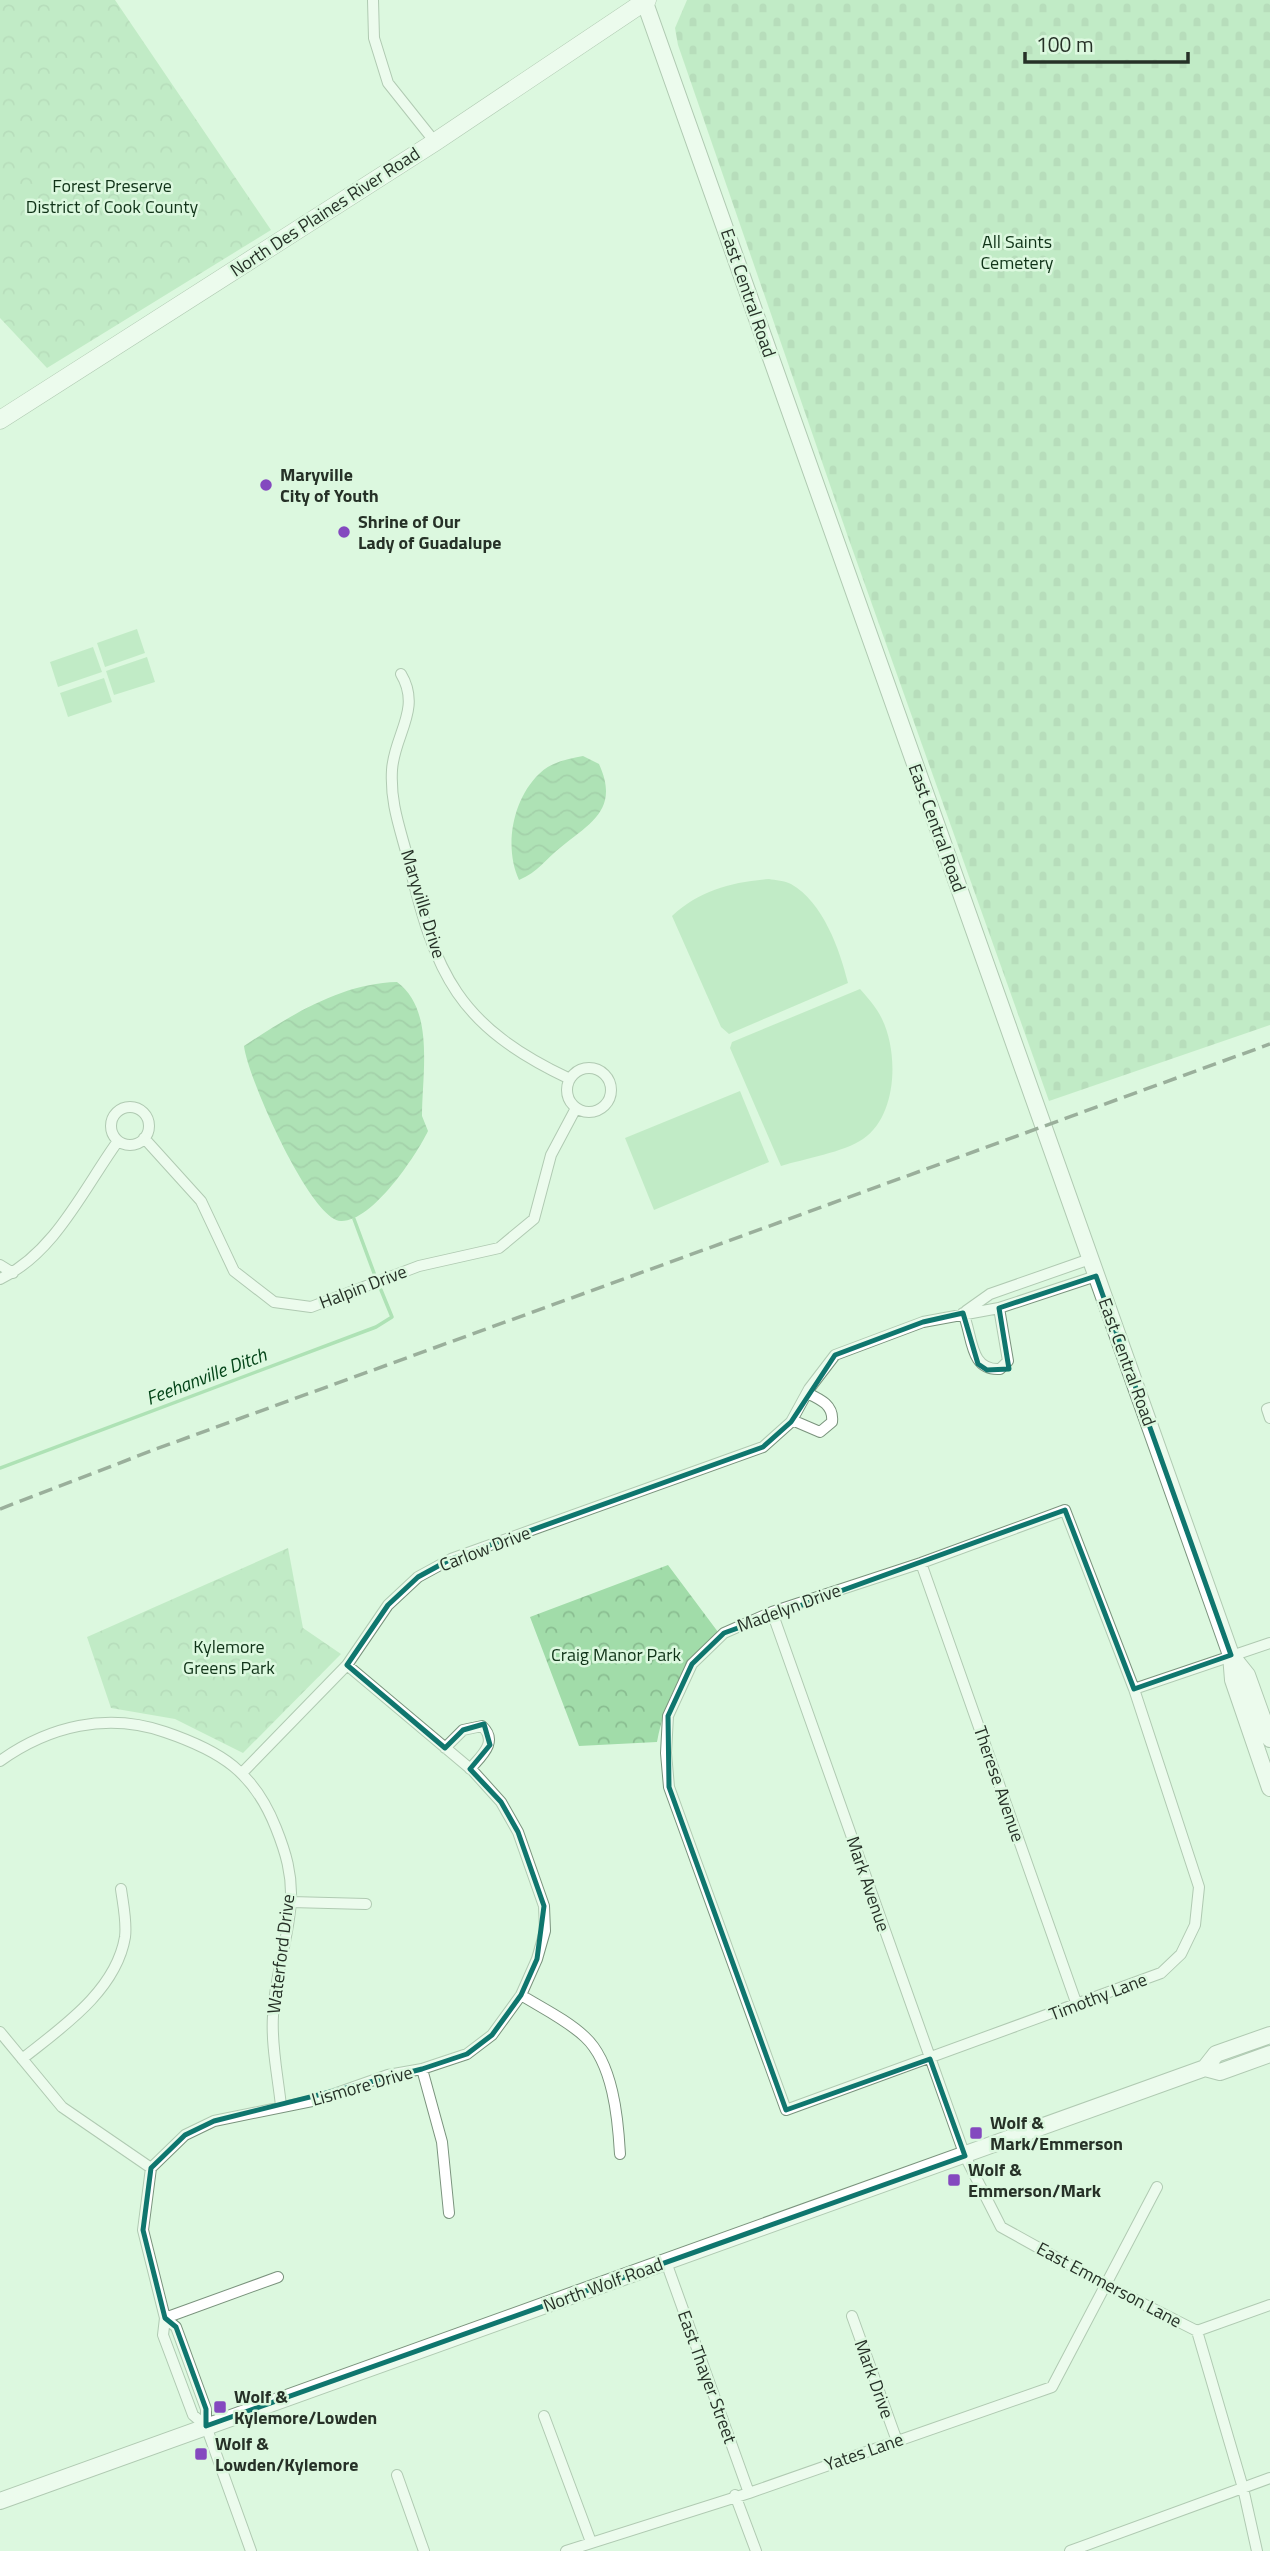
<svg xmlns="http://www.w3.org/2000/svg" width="1270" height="2551" font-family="'Titillium Web',sans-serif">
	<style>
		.green { fill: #a1dca9 }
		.cemetery { fill: url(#cemetery-stones) }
		.park { fill: url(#park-crowns) }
		.water { fill: url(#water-waves) }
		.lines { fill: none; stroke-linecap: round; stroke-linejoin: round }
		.stream { stroke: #75c883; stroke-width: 3.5 }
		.minor-casing { stroke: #7a937d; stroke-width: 12 }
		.secondary-casing { stroke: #7a937d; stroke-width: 18 }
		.primary-casing { stroke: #7a937d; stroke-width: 19 }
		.minor { stroke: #fff; stroke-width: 10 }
		.secondary { stroke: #fff; stroke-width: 16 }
		.primary { stroke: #fff; stroke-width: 18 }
		.rail { stroke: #4a584b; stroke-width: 3.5; stroke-dasharray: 14 7; stroke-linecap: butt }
		.marked { fill: none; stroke: #0f766e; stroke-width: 5; stroke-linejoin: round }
		.poi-dot { fill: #8449bf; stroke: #dcf8df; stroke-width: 2.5 }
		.labels { text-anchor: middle; stroke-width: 5; stroke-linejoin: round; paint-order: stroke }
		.park-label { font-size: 18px; fill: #103318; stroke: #dcf8df }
		.street-label { font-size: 18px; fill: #263127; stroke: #dcf8df }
		.poi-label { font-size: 18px; font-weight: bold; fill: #263127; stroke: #dcf8df; text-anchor: start }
		.water-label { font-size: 19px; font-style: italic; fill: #034418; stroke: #dcf8df }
	</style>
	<defs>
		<pattern id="cemetery-stones" width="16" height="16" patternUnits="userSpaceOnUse" patternTransform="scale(1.75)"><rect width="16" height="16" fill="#a1dca9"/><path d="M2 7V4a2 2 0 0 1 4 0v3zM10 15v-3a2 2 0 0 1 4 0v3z" fill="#8abd91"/></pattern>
		<pattern id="park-crowns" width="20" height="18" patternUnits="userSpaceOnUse" patternTransform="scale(1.75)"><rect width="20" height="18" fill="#a1dca9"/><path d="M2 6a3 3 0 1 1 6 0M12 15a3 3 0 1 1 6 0" fill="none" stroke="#8abd91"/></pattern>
		<pattern id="water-waves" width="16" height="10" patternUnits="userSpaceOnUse" patternTransform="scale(1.75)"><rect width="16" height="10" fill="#75c883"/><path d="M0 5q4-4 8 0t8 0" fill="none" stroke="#60a36b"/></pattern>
	</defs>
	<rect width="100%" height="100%" fill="#dcf8df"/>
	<!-- green -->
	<path class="green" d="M137,629L145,653L105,667L97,643Z
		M93,647L102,672L58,687L50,662Z
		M147,657L155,682L114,695L106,671Z
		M104,678L112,702L68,717L60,693Z
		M769,879C775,880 785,881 791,884C823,902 840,950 848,983L729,1034L721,1027L672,916C700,890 732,882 769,879Z
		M860,989C868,998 877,1008 882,1019C899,1054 897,1116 863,1139C845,1152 803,1159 781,1166L730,1048L732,1042Z
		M740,1091L769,1162L654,1210L625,1138Z"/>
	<!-- cemetery -->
	<path class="cemetery" d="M687,0H1270V1025L1049,1101L848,537L678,45L675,28Z"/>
	<!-- park -->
	<path class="park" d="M0,0H115L271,230L47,368L0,318Z
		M288,1548L303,1628L341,1654L243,1753L175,1719L111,1708L87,1637Z
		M668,1565L718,1632C684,1663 666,1696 657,1742L579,1746L530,1617Z"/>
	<!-- water -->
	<path class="water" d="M583,756L599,764C619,808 593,822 561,847C546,859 538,872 519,880C504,848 512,800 539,774C551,762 567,759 583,756Z
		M397,982C435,1010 422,1073 422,1116L428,1131C416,1156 372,1222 341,1221C311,1221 247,1076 244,1046C289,1016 342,983 397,982Z"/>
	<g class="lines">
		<!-- stream -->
		<path class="stream" d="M354,1219L374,1273
			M0,1468L376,1327L392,1317L381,1290"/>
		<defs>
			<path id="minor" d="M373,0L374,38L388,83L435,142
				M401,674C422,709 394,735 392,770C390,803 400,828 408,859C435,975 458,1026 570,1079
				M567 1090a22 22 0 1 1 44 0a22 22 0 1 1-44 0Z
				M111 1126a19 19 0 1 1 38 0a19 19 0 1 1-38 0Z
				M144,1138L201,1201L234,1271L274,1302L311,1307L419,1266L499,1248L534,1219L551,1155L576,1108
				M0,1265L13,1273
				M0,1279C55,1253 84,1188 118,1141
				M966,1311L990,1294L1090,1259
				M963,1313C973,1336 969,1371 1000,1369L1008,1361L999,1308
				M1270,1408L1267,1409L1270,1418
				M792,1420L820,1432L832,1422C834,1405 820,1399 807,1393
				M1065,1510L1134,1689L1199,1887L1195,1925L1181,1954L1161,1973L786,2110L669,1787L666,1753L668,1716L692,1664L724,1633L772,1612L921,1563Z
				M921,1563L1077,2005
				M772,1612L965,2156L1001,2227L1104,2284L1197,2331L1243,2488L1257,2551
				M1134,1689L1270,1643
				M445,1748L463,1730L482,1726C499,1742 481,1756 470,1769
				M0,1761C49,1726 107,1712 165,1732C221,1751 254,1772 276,1828C286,1853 292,1874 291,1900C289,1939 274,1977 273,2016C271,2045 278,2077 281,2106
				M243,1772L347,1665L388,1605L418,1577L451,1559L763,1447L791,1422L809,1389L835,1355L923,1322L999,1308L1096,1276
				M291,1902L366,1904
				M521,1995C542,2008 567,2020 585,2037C613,2063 618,2118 620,2154
				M0,2032L62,2107L151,2168L143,2230L165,2318L163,2335L193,2415L206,2426
				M22,2059C61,2028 116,1991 125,1937C127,1922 123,1904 121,1889
				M422,2069L442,2142L449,2213
				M151,2168L185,2135L214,2121L317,2100L388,2075L422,2069L467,2054L492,2035L521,1995L537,1959L545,1931L544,1906L518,1832L501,1802L473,1771L347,1665
				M666,2262L749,2493
				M852,2316L897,2441
				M165,2318L176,2327L206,2409V2426L251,2551
				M165,2318L278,2277
				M1197,2331L1270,2305
				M544,2416L591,2542
				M397,2475L424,2551
				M735,2495L756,2551
				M566,2551L749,2493L1052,2387L1157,2187
				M1070,2551L1270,2478"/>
			<path id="secondary" d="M644,0L1231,1655L1233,1680L1270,1788
				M1231,1655L1247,1675L1270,1739
				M1205,2068L1220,2072L1270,2054
				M0,2501L1205,2068L1216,2054L1270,2035"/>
			<path id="primary" d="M0,420L435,142L647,0"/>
		</defs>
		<!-- minor casing -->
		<use href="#minor" class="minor-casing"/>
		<!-- secondary casing -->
		<use href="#secondary" class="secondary-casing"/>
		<!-- primary casing -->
		<use href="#primary" class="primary-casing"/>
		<!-- minor -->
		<use href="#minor" class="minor"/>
		<!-- secondary -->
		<use href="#secondary" class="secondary"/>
		<!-- primary -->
		<use href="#primary" class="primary"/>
		<!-- rail -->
		<path class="rail" d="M0,1509L156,1449L1270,1044"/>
	</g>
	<!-- marked area -->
	<path d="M0 0H1270V2551H0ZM1096,1276L1231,1655L1134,1689L1065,1510L724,1633L692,1664L668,1716L669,1787L786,2110L930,2059L965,2156L206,2426V2409L176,2327L165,2318L143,2230L151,2168L185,2135L214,2121L422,2069L467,2054L492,2035L521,1995L537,1959L544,1906L518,1832L501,1802L470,1769L490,1745L484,1724L463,1730L445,1748L347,1665L388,1605L418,1577L451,1559L763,1447L791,1422L835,1355L923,1322L963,1313L978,1364L987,1370L1009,1369L999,1308Z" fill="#dcf8df" fill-opacity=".55" fill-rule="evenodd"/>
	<path class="marked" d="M1096,1276L1231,1655L1134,1689L1065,1510L724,1633L692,1664L668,1716L669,1787L786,2110L930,2059L965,2156L206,2426V2409L176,2327L165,2318L143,2230L151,2168L185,2135L214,2121L422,2069L467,2054L492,2035L521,1995L537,1959L544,1906L518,1832L501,1802L470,1769L490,1745L484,1724L463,1730L445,1748L347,1665L388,1605L418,1577L451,1559L763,1447L791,1422L835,1355L923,1322L963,1313L978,1364L987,1370L1009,1369L999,1308Z"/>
	<!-- markers -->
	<g class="poi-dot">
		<circle cx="266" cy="485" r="7"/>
		<circle cx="344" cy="532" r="7"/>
		<rect x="969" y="2126" width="14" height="14" rx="3.5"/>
		<rect x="947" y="2173" width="14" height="14" rx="3.5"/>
		<rect x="213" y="2400" width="14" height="14" rx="3.5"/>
		<rect x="194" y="2447" width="14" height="14" rx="3.5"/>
	</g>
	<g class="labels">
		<!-- park labels -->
		<g class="park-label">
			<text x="112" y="192">Forest Preserve<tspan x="112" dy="21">District of Cook County</tspan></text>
			<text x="1017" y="248">All Saints<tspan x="1017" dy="21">Cemetery</tspan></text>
			<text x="229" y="1653">Kylemore<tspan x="229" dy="21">Greens Park</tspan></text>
			<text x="616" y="1661">Craig Manor Park</text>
		</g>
		<!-- street labels -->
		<g class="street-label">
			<text transform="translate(325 212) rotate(-33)" y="6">North Des Plaines River Road</text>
			<text transform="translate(748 293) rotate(71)" y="6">East Central Road</text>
			<text transform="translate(937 828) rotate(70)" y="6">East Central Road</text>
			<text transform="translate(423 904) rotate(73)" y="6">Maryville Drive</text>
			<text transform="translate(363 1287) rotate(-21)" y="6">Halpin Drive</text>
			<text transform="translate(1127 1362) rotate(70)" y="6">East Central Road</text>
			<text transform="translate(485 1549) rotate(-21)" y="6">Carlow Drive</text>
			<text transform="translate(789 1608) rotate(-20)" y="6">Madelyn Drive</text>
			<text transform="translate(999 1784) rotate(71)" y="6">Therese Avenue</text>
			<text transform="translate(868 1884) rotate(71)" y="6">Mark Avenue</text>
			<text transform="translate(281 1954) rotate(-83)" y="6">Waterford Drive</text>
			<text transform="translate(1098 1997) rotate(-21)" y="6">Timothy Lane</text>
			<text transform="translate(362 2086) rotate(-16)" y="6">Lismore Drive</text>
			<text transform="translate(603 2285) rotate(-20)" y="6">North Wolf Road</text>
			<text transform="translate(1109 2285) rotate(28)" y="6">East Emmerson Lane</text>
			<text transform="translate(707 2377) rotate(70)" y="6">East Thayer Street</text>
			<text transform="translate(874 2379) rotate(70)" y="6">Mark Drive</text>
			<text transform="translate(864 2452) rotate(-19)" y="6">Yates Lane</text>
		</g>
		<!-- poi labels -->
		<g class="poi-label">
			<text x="280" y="481">Maryville<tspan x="280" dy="21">City of Youth</tspan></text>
			<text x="358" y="528">Shrine of Our<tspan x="358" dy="21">Lady of Guadalupe</tspan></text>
			<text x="990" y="2129">Wolf &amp;<tspan x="990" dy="21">Mark/Emmerson</tspan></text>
			<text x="968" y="2176">Wolf &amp;<tspan x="968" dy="21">Emmerson/Mark</tspan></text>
			<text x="234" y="2403">Wolf &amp;<tspan x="234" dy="21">Kylemore/Lowden</tspan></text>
			<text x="215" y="2450">Wolf &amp;<tspan x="215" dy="21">Lowden/Kylemore</tspan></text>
		</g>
		<!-- water labels -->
		<g class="water-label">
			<text transform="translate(206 1376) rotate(-21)" y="7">Feehanville Ditch</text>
		</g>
	</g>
	<!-- scale -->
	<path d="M1025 52v10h163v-10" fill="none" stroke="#263127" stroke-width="3.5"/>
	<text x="1036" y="52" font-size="21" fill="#263127" stroke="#dcf8df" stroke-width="5" paint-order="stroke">100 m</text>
</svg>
